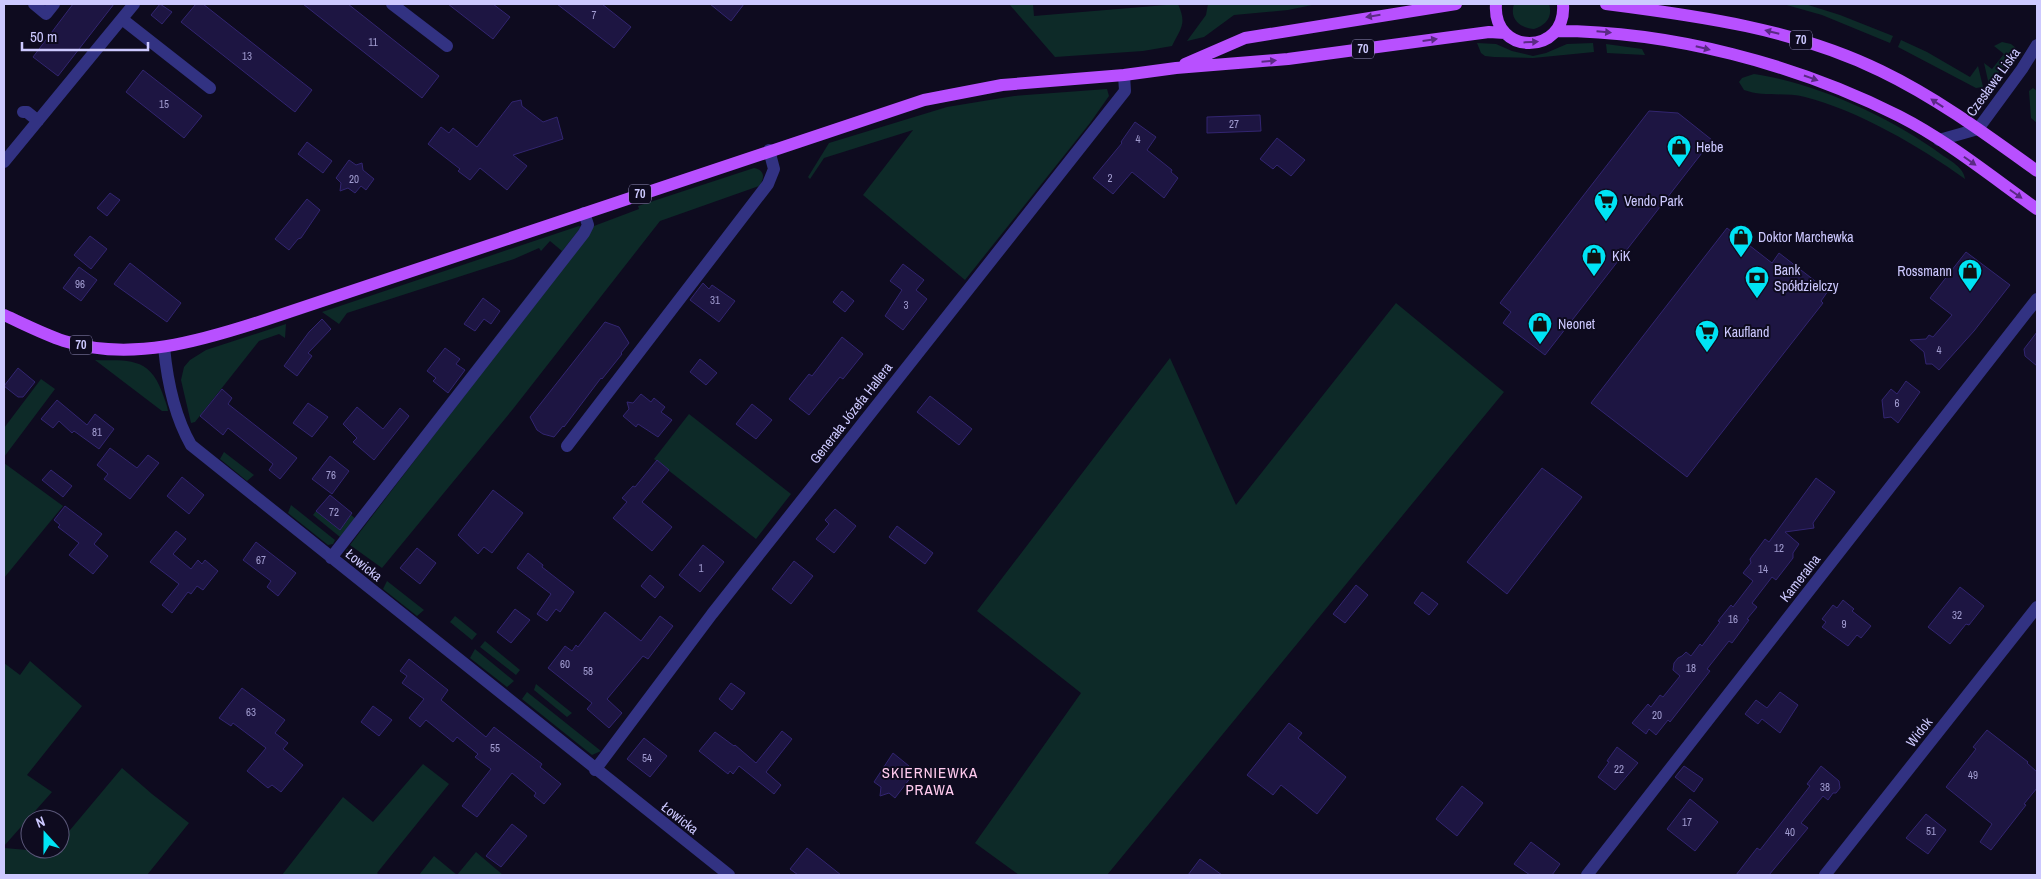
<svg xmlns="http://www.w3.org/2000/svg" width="2041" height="879" font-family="'Archivo Narrow',sans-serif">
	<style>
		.green { fill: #0d2a28 }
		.building { fill: #1d1542; stroke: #322570 }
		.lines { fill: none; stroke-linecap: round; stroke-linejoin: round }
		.minor { stroke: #323282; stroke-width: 12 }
		.major { stroke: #b850ff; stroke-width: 12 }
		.oneway { fill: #5a2a84 }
		.labels { text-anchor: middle; stroke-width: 4; stroke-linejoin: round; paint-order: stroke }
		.number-label { font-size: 11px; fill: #a19cd0 }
		.shield { fill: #0e0b1f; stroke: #9490bc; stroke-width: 1 }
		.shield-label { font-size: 12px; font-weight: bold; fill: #cdc9ff }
		.street-label { font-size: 14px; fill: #cdc9ff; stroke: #0e0b1f }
		.poi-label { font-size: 14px; fill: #cdc9ff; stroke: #0e0b1f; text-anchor: start }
		.neighbourhood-label { font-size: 15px; letter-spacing: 1px; fill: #ffcbee; stroke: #0e0b1f }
	</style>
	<rect width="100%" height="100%" fill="#0e0b1f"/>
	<!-- green -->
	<path class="green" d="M1009,4H1033L1034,16L1178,4C1187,24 1181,28 1172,46L1143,51L1055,57Z
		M1208,4H1317L1288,10L1234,15L1204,37L1187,41L1206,15Z
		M1514,4H1549C1553,17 1546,25 1534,29C1520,28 1509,19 1514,4Z
		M1783,4H1805L1840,15L1893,36L1890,43L1822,15Z
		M1901,40L1927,52L1970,77L1978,66L1983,87L1976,88L1898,47Z
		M2002,42L2011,44L2017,49L1989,85L1984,63L1992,69L2004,54L1994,46Z
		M1477,43L1496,44L1512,51L1533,56L1546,53L1567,44L1593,43L1594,52L1533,58L1494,57L1485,56L1481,53Z
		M1606,44L1642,49L1645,55L1607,53Z
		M1754,74C1816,83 1892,118 1942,155C1951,161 1964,168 1965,179C1921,147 1857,110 1805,97C1785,92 1763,97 1744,90L1739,82L1742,78Z
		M2033,88L2037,91V123L2031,118L2029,91Z
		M1107,89L1109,96L1090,123L965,280L863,195L913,130L824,158L810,179L808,177L829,143L947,107L1014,96Z
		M754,168C765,170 765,178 759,186L660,221L513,409L382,568L350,545L594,226L639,209L638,206Z
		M579,226L581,227L357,514L562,251L550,241L541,251L539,248L514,259L347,313L339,324L322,312Z
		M1396,303L1504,392L1107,875H1019L975,843L1081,693L977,611L1170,358L1236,505Z
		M286,324L285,338L279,334L259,341L195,422L191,423L181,380L184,367L190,360L206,350Z
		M95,360C127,361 149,356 162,392C164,398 167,404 168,411H162Z
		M41,379L55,389L4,457V428Z
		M689,414L791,494L756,539L654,459Z
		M224,452L254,475L247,481L220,459Z
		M4,463L63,506L4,578Z
		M291,505L335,540L333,544L328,545L288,513Z
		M316,511L340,530L351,515L356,519L340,537L313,515Z
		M347,549L380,575L374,581L344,557Z
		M387,581L424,610L417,616L383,589Z
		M455,616L477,634L472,640L450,622Z
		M485,641L520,670L516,675L480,647Z
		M475,649L514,681L507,687L470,658Z
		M30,661L82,706L27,775L52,792L4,846V663L20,675Z
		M536,684L572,713L567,717L534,690Z
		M527,692L601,751L592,755L522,699Z
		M423,764L449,784L377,873L379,875H282L343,797L373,822Z
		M122,768L152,794L189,823L147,875H4V848L51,852L54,849H60V842Z
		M476,852L503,875H457Z
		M434,856L457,875H419Z"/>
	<!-- building -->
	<path class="building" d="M73,4H114L58,76L33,57Z
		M160,4L172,12L162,24L151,15Z
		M196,4H203L312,90L295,112L181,22Z
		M303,4H348L439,76L422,98Z
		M448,4H493L510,17L493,39Z
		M557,4H602L631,27L614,48Z
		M710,4H744L731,21Z
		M143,70L202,116L184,138L126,92Z
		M521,100L522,106L543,122L557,117L563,139L513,155L527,166L507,190L480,168L470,180L458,171L460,169L428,144L441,127L449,133L453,128L477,147L512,102Z
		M1649,111L1678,113L1712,140L1545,355L1503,323L1511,312L1500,303Z
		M1260,115L1261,131L1207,133V117Z
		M1135,122L1156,137L1147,150L1172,170L1171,172L1178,178L1164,198L1132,172L1113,194L1093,178L1122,143L1121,142Z
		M1277,138L1305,160L1291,176L1277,165L1273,169L1260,159Z
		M307,142L332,161L323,173L298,154Z
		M349,160L356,165L362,163L363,170L374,179L366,190L361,186L355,193L348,188L340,191L341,183L336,178Z
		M110,193L120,200L107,216L97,208Z
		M307,199L320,210L301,238L298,239L289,250L275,239Z
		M1727,228L1772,263L1779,253L1828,291L1821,301L1823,303L1687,477L1591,403Z
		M90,236L107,249L91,269L74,255Z
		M1966,252L2010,285L1974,331L1939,370L1932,364H1926L1924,352L1910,340L1926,339L1929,335L1933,337L1952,315L1930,298Z
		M130,263L181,303L167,322L114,284Z
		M903,264L924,280L916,290L927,299L903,330L885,316L902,290L890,281Z
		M79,267L97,280L81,301L63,288Z
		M703,283L709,289L712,285L735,301L719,322L690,300Z
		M842,291L854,301L845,312L833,302Z
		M483,298L500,311L491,324L484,319L475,331L464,324Z
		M322,319L331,329L308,353L312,356L297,376L284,366L309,332Z
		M605,322L619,327L629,343L621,353L622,354L602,379L601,378L564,427L563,426L554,437L543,434L537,430L530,417Z
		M2037,332V366L2025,356L2024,349Z
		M842,337L863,354L843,379L840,377L809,415L789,399L809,374L812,376Z
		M445,348L460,359L456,364L465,370L448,393L433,381L436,378L427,371Z
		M700,359L717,373L706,385L690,372Z
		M18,368L35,382L23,397H18L4,386Z
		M1906,381L1920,392L1898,423L1891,417L1884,418L1882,400L1891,389L1897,394Z
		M222,389L232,398L228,404L297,458L280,479L269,470L273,464L228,428L223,435L200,416Z
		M641,394L651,402L654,398L665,407L661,412L672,420L658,437L638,424L636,427L623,416L629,409L627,402L633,403Z
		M930,396L972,429L959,445L917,412Z
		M57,400L87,425L95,414L114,429L99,449L74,431L72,433L59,421L53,428L41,419Z
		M308,403L328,417L312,437L293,423Z
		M752,404L772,420L756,439L736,424Z
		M357,407L383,429L400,408L409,416L374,460L353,442L357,438L343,424Z
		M110,448L137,468L148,455L159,463L130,499L104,479L108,474L97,465Z
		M330,456L349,471L332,494L312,479Z
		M657,460L669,470L642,502L672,527L652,551L613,518L627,502L622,498L633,486L635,487Z
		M1542,468L1582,497L1507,594L1467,562Z
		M51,470L72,486L63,497L42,480Z
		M182,477L204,495L189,514L167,496Z
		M1816,478L1835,492L1813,523L1814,528L1785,532L1799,544L1793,553V558L1776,580L1772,577L1752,603L1757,607L1747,619L1749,620L1732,643L1729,641L1707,669L1710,671L1670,722L1668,720L1656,735L1649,729L1646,734L1632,723L1648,704L1651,707L1660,695L1663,697L1680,676L1673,670L1674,663L1678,658L1682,656L1686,652L1691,656L1700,644L1702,646L1720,622L1718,621L1731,605L1733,607L1753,581L1743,573L1751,563L1750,559L1765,539L1769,542Z
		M493,490L523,513L492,553L484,547L478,554L458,535Z
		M330,495L352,513L340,530L316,511Z
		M65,506L102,534L94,544L108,556L93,574L69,555L79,543L58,527L60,525L54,520Z
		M835,509L856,526L834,553L816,539L829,524L825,520Z
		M897,526L933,553L925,564L889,537Z
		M176,531L186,539L173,554L191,569L198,560L202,564L205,560L218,571L203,590L197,586L191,594L188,592L172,613L162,605L179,584L150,562Z
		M256,542L296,573L278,596L267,587L271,581L243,560Z
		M703,545L724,562L700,592L679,575Z
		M417,548L436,563L420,584L400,568Z
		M528,553L543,565L542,567L574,592L560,612L556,609L547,621L537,614L551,594L517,568Z
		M794,561L813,576L791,604L772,589Z
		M650,575L664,587L655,598L641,586Z
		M1356,585L1368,595L1345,623L1333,614Z
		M1960,587L1984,606L1969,625L1966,624L1950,644L1928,627Z
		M1422,592L1438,604L1429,615L1414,603Z
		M1843,600L1854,609L1852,611L1871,626L1861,638L1857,635L1848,646L1822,627L1826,622L1822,619L1833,605L1837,608Z
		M515,609L530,620L511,643L497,632Z
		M605,612L641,641L660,616L673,626L648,659L643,656L607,699L622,713L609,728L587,709L592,703L548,668L565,646L572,651L576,645L578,647Z
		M409,659L448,690L441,700L486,737L494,727L542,764L540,767L561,784L544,804L534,796L536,793L512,773L477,817L462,806L491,769L475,757L478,754L457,737L453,742L426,720L420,727L409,718L424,699L402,683L407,676L400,671Z
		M731,683L745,693L732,710L719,699Z
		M242,688L285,720L275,733L288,743L283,749L303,765L281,792L272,785L268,788L247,771L266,748L233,723L231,726L219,718Z
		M1780,692L1798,705L1780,733L1762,719L1758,724L1745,714L1756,700L1767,708Z
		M373,706L392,720L379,736L361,722Z
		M1289,723L1302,733L1298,738L1346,777L1317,814L1281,785L1273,795L1247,775Z
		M1987,730L2028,762L2027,763L2037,772V788L2024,804L2026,805L1991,850L1980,842L1992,824L1946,787L1976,749L1973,747Z
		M782,731L792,739L766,772L781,785L774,794L739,766L733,774L730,771L728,774L699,751L715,732L734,746L735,745L756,763Z
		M644,738L667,756L650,777L627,759Z
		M1617,747L1638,763L1615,790L1598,777L1609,762L1607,761Z
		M893,753L909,766L905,772L911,777L895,798L889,793L880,796L881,787L874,782Z
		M1684,766L1703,779L1694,792L1675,777Z
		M1821,766L1839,781L1840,788L1836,793H1833L1828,800L1823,796L1801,823L1808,828L1769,875H1736L1757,848L1760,850L1789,813L1810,786L1807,784Z
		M1462,786L1483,803L1457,836L1436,819Z
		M1690,799L1718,822L1695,851L1667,829Z
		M1926,814L1946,830L1928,854L1906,838Z
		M512,824L527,836L501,867L486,856Z
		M1531,842L1560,864L1552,875H1530L1514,864Z
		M807,848L841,875H798L790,869Z
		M1200,859L1222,875H1188Z"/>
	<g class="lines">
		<!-- minor -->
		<path class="minor" d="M34,4L46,14L54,4
			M392,4L447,46
			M122,19L210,88
			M23,112H27L38,121
			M1939,140L1978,129L2022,69L2037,45
			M4,162L134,4
			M164,347C167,379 175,417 191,445L729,875
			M567,446L768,184L774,169L769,150
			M331,558L584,233L588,225L584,213
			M595,770L712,614L1125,91L1124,75
			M1587,875L2037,299
			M1825,875L2037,607"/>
		<!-- major -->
		<path class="major" d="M1496,4C1492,56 1567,56 1563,4
			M1606,4C1700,16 1795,29 1881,71C1937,98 1987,135 2037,171
			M1556,31C1671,31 1796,64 1899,116C1948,141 1992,177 2037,209
			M1185,64L1245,38L1456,4
			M4,315C24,324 43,334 64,341C131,362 201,341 265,320L924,100L1002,85L1124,75L1176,68L1288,59L1489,32L1505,33"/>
	</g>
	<!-- one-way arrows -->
	<defs><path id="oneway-solid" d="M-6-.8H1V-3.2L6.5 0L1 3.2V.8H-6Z" transform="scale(1.25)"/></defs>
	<g class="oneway">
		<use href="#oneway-solid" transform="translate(1373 16) rotate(171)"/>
		<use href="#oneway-solid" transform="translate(1604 32) rotate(5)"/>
		<use href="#oneway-solid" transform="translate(1772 32) rotate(-166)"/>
		<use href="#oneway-solid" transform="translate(1430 40) rotate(-8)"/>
		<use href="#oneway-solid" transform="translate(1531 42) rotate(-3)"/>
		<use href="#oneway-solid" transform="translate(1703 48) rotate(14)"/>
		<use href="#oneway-solid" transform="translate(1269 61) rotate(-5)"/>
		<use href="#oneway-solid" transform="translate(1811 78) rotate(19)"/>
		<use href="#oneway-solid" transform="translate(1937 103) rotate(-147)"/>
		<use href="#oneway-solid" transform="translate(1970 161) rotate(35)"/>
		<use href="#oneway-solid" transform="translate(2016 194) rotate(35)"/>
	</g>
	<!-- icons -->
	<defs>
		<symbol id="shop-pin" viewBox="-11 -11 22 30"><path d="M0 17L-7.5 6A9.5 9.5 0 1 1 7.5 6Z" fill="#00e3f4" stroke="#0e0b1f"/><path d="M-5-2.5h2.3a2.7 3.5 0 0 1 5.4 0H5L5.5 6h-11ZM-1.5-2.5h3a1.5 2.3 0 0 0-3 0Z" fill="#111"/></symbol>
		<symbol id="supermarket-pin" viewBox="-11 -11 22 30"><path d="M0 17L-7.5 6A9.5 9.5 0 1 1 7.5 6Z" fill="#00e3f4" stroke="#0e0b1f"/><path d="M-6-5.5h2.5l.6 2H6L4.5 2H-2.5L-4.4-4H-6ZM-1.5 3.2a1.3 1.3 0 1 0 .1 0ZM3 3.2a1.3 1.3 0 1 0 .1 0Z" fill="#111"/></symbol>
		<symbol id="bank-pin" viewBox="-11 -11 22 30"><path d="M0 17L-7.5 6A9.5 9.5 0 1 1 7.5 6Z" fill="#00e3f4" stroke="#0e0b1f"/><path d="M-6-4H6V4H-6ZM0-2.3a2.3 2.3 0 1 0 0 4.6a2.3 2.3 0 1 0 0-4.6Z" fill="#111"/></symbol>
	</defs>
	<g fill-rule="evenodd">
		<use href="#shop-pin" x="1665" y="133" width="28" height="38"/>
		<use href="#supermarket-pin" x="1592" y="187" width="28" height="38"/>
		<use href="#shop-pin" x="1727" y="223" width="28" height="38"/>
		<use href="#shop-pin" x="1580" y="242" width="28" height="38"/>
		<use href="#shop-pin" x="1956" y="257" width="28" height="38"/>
		<use href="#bank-pin" x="1743" y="264" width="28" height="38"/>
		<use href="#shop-pin" x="1526" y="310" width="28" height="38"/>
		<use href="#supermarket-pin" x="1693" y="318" width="28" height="38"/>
	</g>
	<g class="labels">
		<!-- number labels -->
		<g class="number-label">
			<text x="594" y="19">7</text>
			<text x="373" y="46">11</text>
			<text x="247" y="60">13</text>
			<text x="164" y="108">15</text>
			<text x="1234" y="128">27</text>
			<text x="1138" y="143">4</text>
			<text x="1110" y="182">2</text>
			<text x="354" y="183">20</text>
			<text x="80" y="288">96</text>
			<text x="715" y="304">31</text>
			<text x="906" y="309">3</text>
			<text x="1939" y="354">4</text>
			<text x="1897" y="407">6</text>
			<text x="97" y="436">81</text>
			<text x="331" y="479">76</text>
			<text x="334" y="516">72</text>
			<text x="1779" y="552">12</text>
			<text x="261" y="564">67</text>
			<text x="701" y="572">1</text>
			<text x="1763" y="573">14</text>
			<text x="1957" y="619">32</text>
			<text x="1733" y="623">16</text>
			<text x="1844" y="628">9</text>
			<text x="565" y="668">60</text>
			<text x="1691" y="672">18</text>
			<text x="588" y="675">58</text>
			<text x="251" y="716">63</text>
			<text x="1657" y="719">20</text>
			<text x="495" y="752">55</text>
			<text x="647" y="762">54</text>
			<text x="1619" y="773">22</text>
			<text x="1973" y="779">49</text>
			<text x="1825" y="791">38</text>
			<text x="1687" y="826">17</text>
			<text x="1931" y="835">51</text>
			<text x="1790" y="836">40</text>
		</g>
		<!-- shield labels -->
		<g class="shield">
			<rect x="1790" y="30.5" width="22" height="19" rx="4"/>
			<rect x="1352" y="39.5" width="22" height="19" rx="4"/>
			<rect x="629" y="184.5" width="22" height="19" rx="4"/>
			<rect x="70" y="335.5" width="22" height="19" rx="4"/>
		</g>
		<g class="shield-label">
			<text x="1801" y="44">70</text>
			<text x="1363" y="53">70</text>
			<text x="640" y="198">70</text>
			<text x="81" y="349">70</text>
		</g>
		<!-- street labels -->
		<g class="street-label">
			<text transform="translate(1993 82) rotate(-54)" y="5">Czesława Liska</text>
			<text transform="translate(851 413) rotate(-52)" y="5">Generała Józefa Hallera</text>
			<text transform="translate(364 565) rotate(39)" y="5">Łowicka</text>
			<text transform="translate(1800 578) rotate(-52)" y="5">Kameralna</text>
			<text transform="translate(1919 732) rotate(-52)" y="5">Widok</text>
			<text transform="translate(680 818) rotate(38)" y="5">Łowicka</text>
		</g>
		<!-- poi labels -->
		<g class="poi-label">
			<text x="1696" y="152">Hebe</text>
			<text x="1624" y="206">Vendo Park</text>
			<text x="1758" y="242">Doktor Marchewka</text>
			<text x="1612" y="261">KiK</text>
			<text x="1774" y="275">Bank<tspan x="1774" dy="16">Spółdzielczy</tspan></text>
			<text x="1952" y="276" text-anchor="end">Rossmann</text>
			<text x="1558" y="329">Neonet</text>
			<text x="1724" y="337">Kaufland</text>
		</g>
		<!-- neighbourhood labels -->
		<g class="neighbourhood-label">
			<text x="930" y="778">SKIERNIEWKA<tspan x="930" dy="17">PRAWA</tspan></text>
		</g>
	</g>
	<!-- border -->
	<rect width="2041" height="879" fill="none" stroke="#cdc9ff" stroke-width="10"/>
	<!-- north arrow -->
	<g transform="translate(45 834) rotate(339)"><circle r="24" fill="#0e0b1f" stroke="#5a5779"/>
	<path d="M0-4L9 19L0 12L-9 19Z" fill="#00e3f4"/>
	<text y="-8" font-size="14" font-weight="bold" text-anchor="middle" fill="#cdc9ff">N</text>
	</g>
	<!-- scale -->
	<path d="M22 42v8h126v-8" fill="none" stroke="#cdc9ff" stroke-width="2.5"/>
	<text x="30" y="42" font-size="15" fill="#cdc9ff" stroke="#0e0b1f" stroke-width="4" paint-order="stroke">50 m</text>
</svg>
